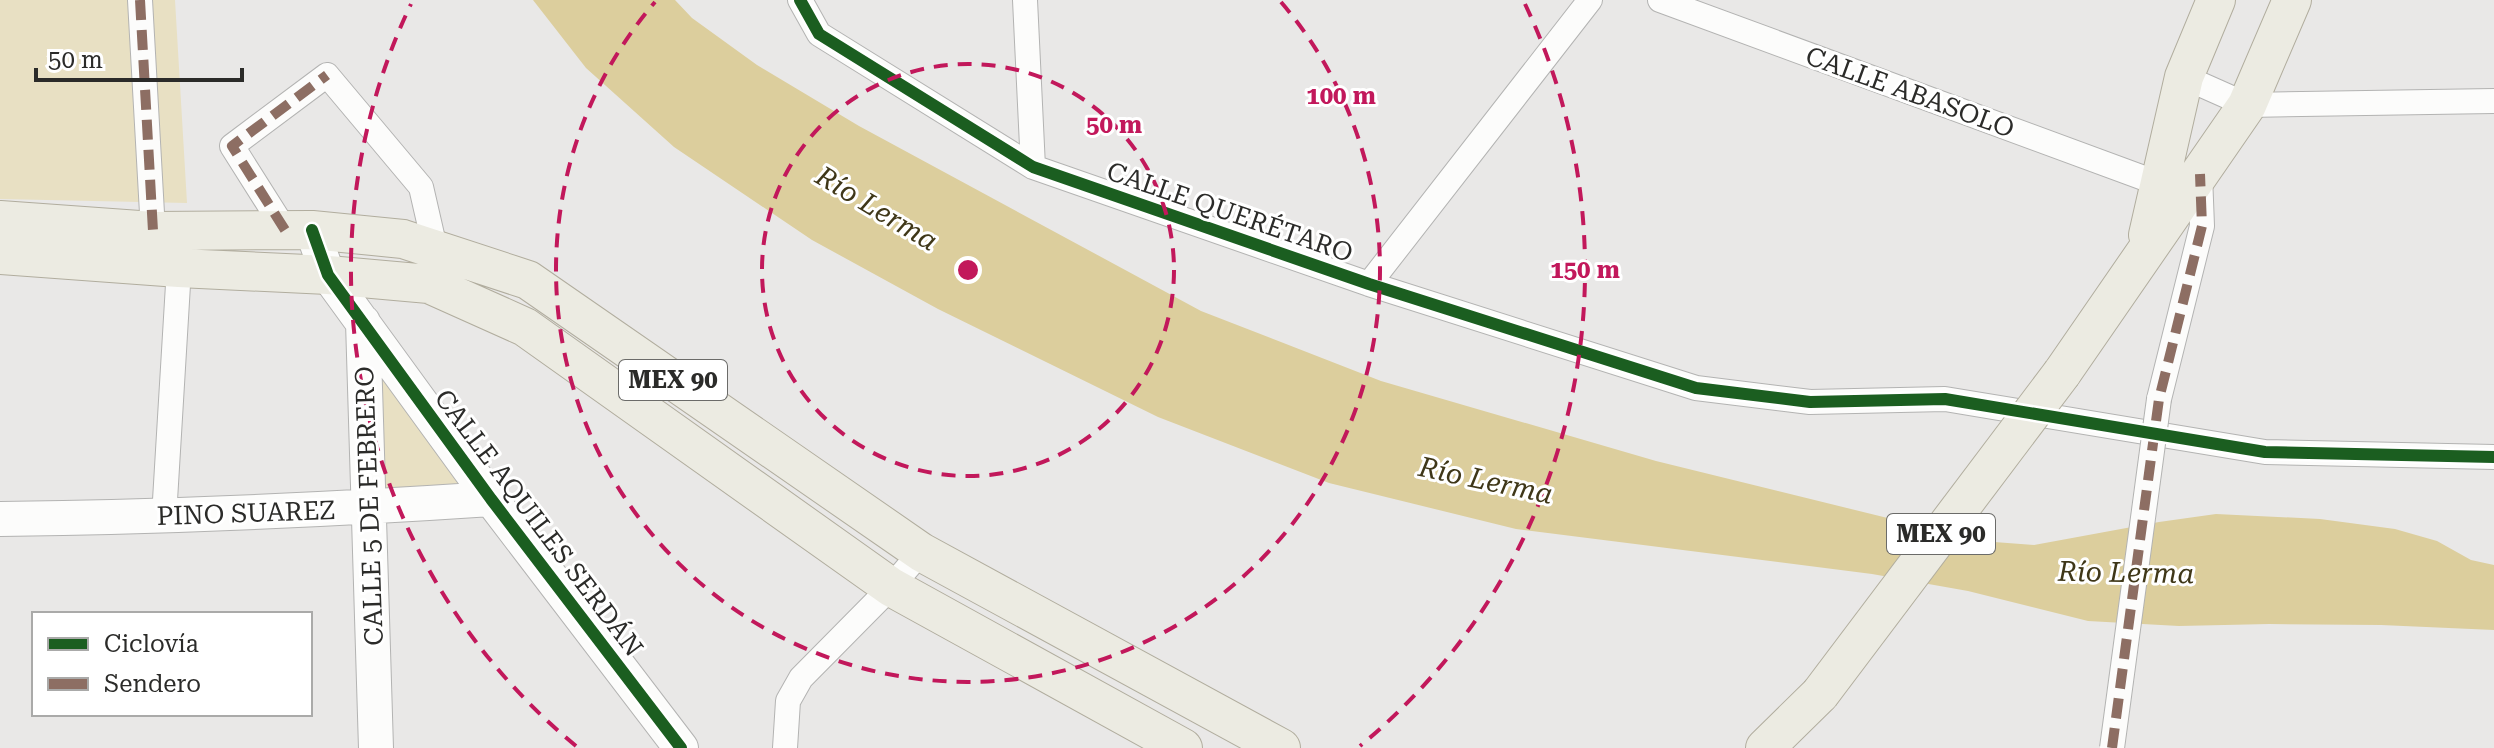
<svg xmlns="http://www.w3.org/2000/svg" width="2494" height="748" font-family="'Roboto Serif',serif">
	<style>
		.green { fill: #e8e0c3 }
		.water { fill: #dcce9d }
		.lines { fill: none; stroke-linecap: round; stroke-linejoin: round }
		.street-casing { stroke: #b3b3b2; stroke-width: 26 }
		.secondary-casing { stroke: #b3b3b2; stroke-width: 36 }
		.primary-casing { stroke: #b1ad9e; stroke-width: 40 }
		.street { stroke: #fcfcfb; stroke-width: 24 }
		.secondary { stroke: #fcfcfb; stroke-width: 34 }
		.primary { stroke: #ecebe2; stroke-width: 38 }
		.street-bridge-casing { stroke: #b3b3b2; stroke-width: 26; stroke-linecap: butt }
		.primary-bridge-casing { stroke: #b1ad9e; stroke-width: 40; stroke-linecap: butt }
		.street-bridge { stroke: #fcfcfb; stroke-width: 24 }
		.primary-bridge { stroke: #ecebe2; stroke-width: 38 }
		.quiet { stroke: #8d6e63; stroke-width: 10; stroke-dasharray: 20 10; stroke-linecap: butt }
		.cycleway-casing { stroke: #fff; stroke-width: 17 }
		.cycleway { stroke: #1b5e20; stroke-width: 12 }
		.ring { fill: none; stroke: #c2185b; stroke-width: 4; stroke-dasharray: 14 10 }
		.labels { text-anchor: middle; stroke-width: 6; stroke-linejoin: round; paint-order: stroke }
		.shield { fill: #fff; stroke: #6b6b69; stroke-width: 2 }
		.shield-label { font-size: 24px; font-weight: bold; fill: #2b2b29 }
		.street-label { font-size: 26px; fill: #2b2b29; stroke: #fff }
		.water-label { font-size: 28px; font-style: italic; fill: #3f3718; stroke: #fff }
		.centre { fill: #c2185b; stroke: #fff; stroke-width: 4 }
		.ring-label { font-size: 24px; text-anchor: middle; font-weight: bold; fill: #c2185b; stroke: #fff; stroke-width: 6; stroke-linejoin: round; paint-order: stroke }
	</style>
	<rect width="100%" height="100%" fill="#e9e8e7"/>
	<!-- green -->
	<path class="green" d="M0,0H175L187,203L0,199Z
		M374,349L467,496L374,497Z"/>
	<!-- water -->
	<path class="water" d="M533,0H675L692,18L757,65L859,126L1201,311L1381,381L1656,461L1981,541L2034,545L2159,522L2216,514L2320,519L2395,529L2437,541L2471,560L2494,565V630L2381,625L2269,624L2179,626L2088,621L1968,591L1872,574L1516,529L1329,483L1158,417L938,309L812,240L674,147L586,68Z"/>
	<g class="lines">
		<defs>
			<path id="street" d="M140,0L153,231
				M800,0L819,34L1033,167L1369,284L1696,388L1810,402L1945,399L2265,452L2494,457
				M1025,0L1033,167
				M1660,0L2160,184
				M2184,77L2247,105L2494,101
				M285,230L232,146L327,75L421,187L435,248L433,258
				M1369,284L1590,0
				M2159,399L2202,226L2200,175
				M164,517L179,268
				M785,748L788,701L801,678L891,587L921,552"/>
			<path id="secondary" d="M312,230L328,275L491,499L681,748
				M363,322L376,748
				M0,519C164,517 327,510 491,499"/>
			<path id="primary" d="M0,220L153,231L312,230L403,239L528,280L921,552L1281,748
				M2148,235L2184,77L2216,0
				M0,255L179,268L328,275L429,284L525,327L891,587L1183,748
				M2062,373L2247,105L2292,0
				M1765,748L1820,694"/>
		</defs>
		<!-- street casing -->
		<use href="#street" class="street-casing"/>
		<!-- secondary casing -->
		<use href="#secondary" class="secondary-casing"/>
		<!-- primary casing -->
		<use href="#primary" class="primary-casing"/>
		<!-- street -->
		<use href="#street" class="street"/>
		<!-- secondary -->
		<use href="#secondary" class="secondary"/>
		<!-- primary -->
		<use href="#primary" class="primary"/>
		<defs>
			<path id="street-bridge" d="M2112,748L2159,399"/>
			<path id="primary-bridge" d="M1820,694L2062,373"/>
		</defs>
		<!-- street-bridge casing -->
		<use href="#street-bridge" class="street-bridge-casing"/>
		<!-- primary-bridge casing -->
		<use href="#primary-bridge" class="primary-bridge-casing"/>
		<!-- street-bridge -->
		<use href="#street-bridge" class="street-bridge"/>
		<!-- primary-bridge -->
		<use href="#primary-bridge" class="primary-bridge"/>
		<!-- quiet -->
		<path class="quiet" d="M140,0L153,231
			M285,230L232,146L327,75
			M2112,748L2159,399L2202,226L2200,174"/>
		<defs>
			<path id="cycleway" d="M800,0L819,34L1033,167L1369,284L1696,388L1810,402L1945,399L2265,452L2494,457
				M312,230L328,275L491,499L681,748"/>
		</defs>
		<!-- cycleway casing -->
		<use href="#cycleway" class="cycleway-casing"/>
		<!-- cycleway -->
		<use href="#cycleway" class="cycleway"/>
	</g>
	<!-- distance rings -->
	<g class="ring">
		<circle cx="968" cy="270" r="206"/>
		<path d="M1281 2A412 412 0 1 1 655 2"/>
		<path d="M576 746A617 617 0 0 1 411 4M1525 4A617 617 0 0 1 1360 746"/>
	</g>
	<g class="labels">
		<!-- shield labels -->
		<g class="shield">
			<rect x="619" y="360" width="108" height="40" rx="6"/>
			<rect x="1887" y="514" width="108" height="40" rx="6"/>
		</g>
		<g class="shield-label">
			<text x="673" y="388">MEX 90</text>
			<text x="1941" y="542">MEX 90</text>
		</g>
		<!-- street labels -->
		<g class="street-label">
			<text transform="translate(1910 92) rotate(20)" y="9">CALLE ABASOLO</text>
			<text transform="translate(1230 212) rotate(19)" y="9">CALLE QUERÉTARO</text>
			<text transform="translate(369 506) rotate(-92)" y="9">CALLE 5 DE FEBRERO</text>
			<text transform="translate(246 513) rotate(-2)" y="9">PINO SUAREZ</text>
			<text transform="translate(539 523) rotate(53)" y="9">CALLE AQUILES SERDÁN</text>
		</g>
		<!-- water labels -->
		<g class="water-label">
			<text transform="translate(877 208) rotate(31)" y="10">Río Lerma</text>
			<text transform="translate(1486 480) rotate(12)" y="10">Río Lerma</text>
			<text transform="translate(2126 572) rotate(1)" y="10">Río Lerma</text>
		</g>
	</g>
	<circle cx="968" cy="270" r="12" class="centre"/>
	<g class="ring-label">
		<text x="1341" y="104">100 m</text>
		<text x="1114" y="133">50 m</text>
		<text x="1585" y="278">150 m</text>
	</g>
	<!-- legend -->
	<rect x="32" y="612" width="280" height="104" fill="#ffffff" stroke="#aaaaa9" stroke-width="2"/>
	<rect x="48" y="638" width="40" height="12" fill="#1b5e20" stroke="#aaaaa9" stroke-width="2"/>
	<text x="104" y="652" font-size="24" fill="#2b2b29">Ciclovía</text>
	<rect x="48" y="678" width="40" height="12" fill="#8d6e63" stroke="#aaaaa9" stroke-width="2"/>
	<text x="104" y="692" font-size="24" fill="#2b2b29">Sendero</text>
	<!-- scale -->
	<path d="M36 68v12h206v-12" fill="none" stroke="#2b2b29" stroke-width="4"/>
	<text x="48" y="68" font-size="24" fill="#2b2b29" stroke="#ffffff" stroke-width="6" paint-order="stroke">50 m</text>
</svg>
